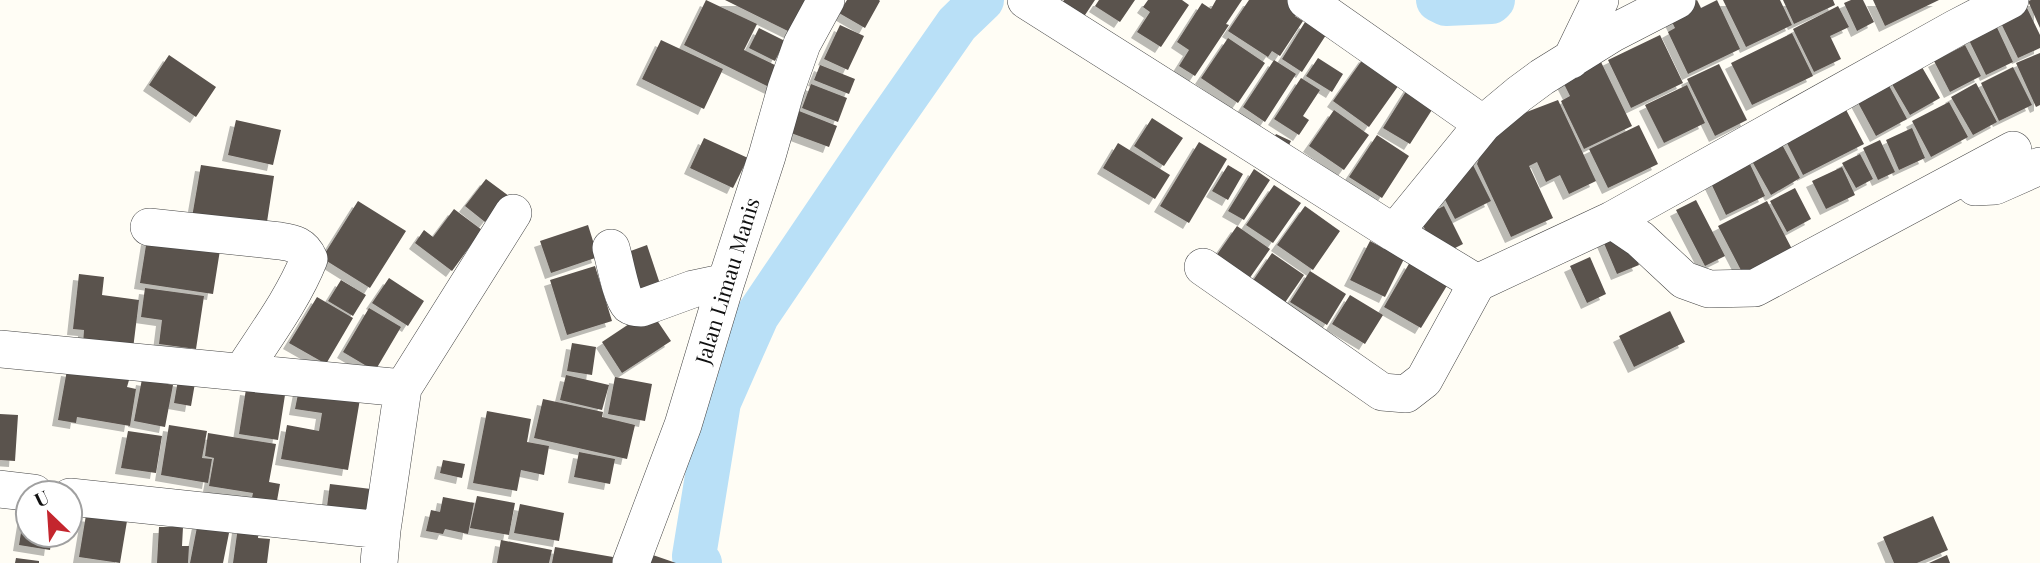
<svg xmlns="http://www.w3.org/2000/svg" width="2040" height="563" font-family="'Playfair Display',serif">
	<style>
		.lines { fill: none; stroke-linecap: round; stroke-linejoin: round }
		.river { stroke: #b9e0f7; stroke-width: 44 }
		.building { fill: #5a524d; filter: url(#shadow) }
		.minor-casing { stroke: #444; stroke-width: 38 }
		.minor { stroke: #fff; stroke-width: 37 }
		.labels { text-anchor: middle; stroke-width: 7; stroke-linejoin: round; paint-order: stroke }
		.street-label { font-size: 21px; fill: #111; stroke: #fff }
	</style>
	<defs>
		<filter id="shadow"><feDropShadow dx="-6" dy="6" stdDeviation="0" flood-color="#0004"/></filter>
	</defs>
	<rect width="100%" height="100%" fill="#fffdf5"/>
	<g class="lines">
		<!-- river -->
		<path class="river" d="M1438,0L1446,4L1491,2L1493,0
			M700,563L694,556L719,402L757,316L876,140L957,24L982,0"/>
	</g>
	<!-- building -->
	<path class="building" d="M706,0L757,24L744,50L781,68L771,88L684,45Z
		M725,0H813L796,35Z
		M847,0H879L880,1L865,28L839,13Z
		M1064,0H1095L1079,24L1057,10Z
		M1099,0H1135L1120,22L1095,6Z
		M1148,0H1182L1189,5L1161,47L1137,32L1150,12L1143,7Z
		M1216,0H1242L1226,24L1229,25L1195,76L1179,66L1189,50L1177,42L1202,3L1211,9Z
		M1249,0H1299L1303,3L1295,16L1303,21L1280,56L1272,51L1268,57L1228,31Z
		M1697,0L1701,8L1717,0L1740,49L1688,74L1668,32L1675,28L1668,14Z
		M1723,0H1780L1792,25L1746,47Z
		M1783,0H1833L1835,5L1794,24Z
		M1851,0H1863L1874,22L1857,31L1844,3Z
		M1873,0H1939L1885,26Z
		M2031,0H2040V28L2028,1Z
		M1838,6L1849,27L1830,36L1841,59L1814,72L1793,29Z
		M2026,6L2040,35V48L2018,58L1999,19Z
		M1994,21L2013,62L1986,75L1966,34Z
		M1305,22L1326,35L1302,72L1282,59Z
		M840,25L864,36L848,70L824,59Z
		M759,28L785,41L775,61L749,48Z
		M1792,33L1813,76L1752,105L1731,63Z
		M1660,35L1683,83L1631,108L1608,60Z
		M1228,38L1265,63L1238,103L1201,78Z
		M661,40L723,69L704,109L642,79Z
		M1965,45L1981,76L1950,92L1934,61Z
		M2040,53V105L2036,107L2016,63Z
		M169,55L216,87L196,117L149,85Z
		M1365,56L1401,82L1369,127L1333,101Z
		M1318,58L1343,74L1332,92L1306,76Z
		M1274,60L1296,74L1265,122L1243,107Z
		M1601,62L1632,126L1584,149L1561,101L1570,96L1562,80Z
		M1919,62L1940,98L1910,115L1889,79Z
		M1719,64L1747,120L1715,136L1687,79Z
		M820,65L855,79L849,94L814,80Z
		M2013,67L2032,105L1999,121L1981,83Z
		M1301,78L1320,90L1303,116L1309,120L1299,135L1274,119Z
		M1886,80L1907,119L1876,136L1855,97Z
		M1976,83L1997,122L1973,135L1951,97Z
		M811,84L847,98L838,122L802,108Z
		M1410,85L1437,102L1410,144L1383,128Z
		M1687,85L1705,123L1664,143L1645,105Z
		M1558,100L1596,181L1569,194L1560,175L1546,182L1537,162L1529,166L1553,218L1511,237L1477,164L1486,138L1501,122Z
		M1842,102L1864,144L1803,175L1782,133Z
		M1949,102L1968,137L1931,157L1912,121Z
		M1334,110L1369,135L1344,170L1309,146Z
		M799,111L837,126L829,147L791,133Z
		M1152,118L1183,138L1164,166L1134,146Z
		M236,120L281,130L273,165L228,155Z
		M1639,125L1658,164L1608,188L1589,149Z
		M1912,128L1925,158L1899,170L1886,140Z
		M1276,134L1291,141L1285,153L1270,145Z
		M1377,135L1409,156L1382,198L1349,177Z
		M1778,137L1800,178L1771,195L1748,154Z
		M704,138L748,158L733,188L690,168Z
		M1880,140L1895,172L1878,180L1863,148Z
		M1199,142L1227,159L1189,223L1160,206Z
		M1118,143L1170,175L1155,199L1103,168Z
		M1860,154L1873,179L1856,188L1842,163Z
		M1748,160L1765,196L1726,215L1709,179Z
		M1472,163L1491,201L1455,219L1440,190Z
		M201,165L274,176L265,235L191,223Z
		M1228,165L1243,174L1228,200L1212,191Z
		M1842,167L1855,195L1826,209L1812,181Z
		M1254,169L1270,180L1244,220L1228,211Z
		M486,179L517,202L493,212L485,222L465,206Z
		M1274,185L1301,203L1273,243L1246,225Z
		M1795,188L1811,219L1787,232L1770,201Z
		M1696,200L1725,256L1705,266L1676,210Z
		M358,201L406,231L370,288L322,258Z
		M1767,201L1793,251L1744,276L1718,226Z
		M1305,206L1340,231L1313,270L1277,245Z
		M1444,206L1463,244L1439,256L1419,218Z
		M454,209L482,230L452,271L415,243L424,230L433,237Z
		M588,225L598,257L551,273L540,241Z
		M1237,226L1270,249L1249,279L1216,256Z
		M1626,232L1639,265L1617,274L1603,241Z
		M147,239L220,250L213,294L140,283Z
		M1370,241L1404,259L1385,297L1350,280Z
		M647,245L660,284L630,295L617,256Z
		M1272,253L1304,275L1284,304L1252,282Z
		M1590,257L1606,294L1587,303L1570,266Z
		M1410,262L1448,284L1421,328L1384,307Z
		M595,266L612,321L567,335L550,280Z
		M1310,271L1346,294L1327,325L1290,302Z
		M79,274L104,277L102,295L139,300L133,349L83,344L84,330L73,329Z
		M389,278L424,301L408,326L372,303Z
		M341,280L366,295L353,316L328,301Z
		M145,288L204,296L196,349L159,344L162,320L141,317Z
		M1350,295L1383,315L1365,344L1332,324Z
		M317,297L353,318L326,364L289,343Z
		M369,308L401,327L375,371L343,352Z
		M650,310L671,341L622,373L602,342Z
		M1670,311L1685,342L1634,367L1619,336Z
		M572,343L596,347L592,375L567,371Z
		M67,370L129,380L127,387L136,389L130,426L77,417L76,423L58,420Z
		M566,375L609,385L602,410L560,400Z
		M615,377L652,384L645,421L608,414Z
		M142,379L173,385L165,427L134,421Z
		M178,380L195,383L191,406L174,403Z
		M246,389L285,395L278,440L239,434Z
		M299,389L360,399L348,470L281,459L287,425L319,431L322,413L295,409Z
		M543,399L603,412L602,417L635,425L627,459L534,438Z
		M487,411L531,419L527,442L549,446L544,475L521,470L517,491L473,483Z
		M0,414L18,415L15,461L0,460Z
		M169,425L207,431L202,458L212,459L208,483L161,475Z
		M128,431L162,436L156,473L121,468Z
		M208,433L276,444L269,482L280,484L276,506L251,502L253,493L209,486L214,458L205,456Z
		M579,452L615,459L610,484L574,477Z
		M443,460L465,464L462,478L440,473Z
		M330,484L371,489L367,519L326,514Z
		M477,496L515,503L509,535L470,528Z
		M443,497L474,503L468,534L445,529L443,534L426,531L431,510L440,512Z
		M520,504L564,513L559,541L514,533Z
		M24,514L28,515V535H52L50,550L19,545Z
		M86,515L127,521L120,563L79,557Z
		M1933,516L1948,550L1917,563H1894L1883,537Z
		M198,522L230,528L223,563H190Z
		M159,527H183L182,546H189L188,563H157Z
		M238,527L259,529L258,538L270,539L267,563H233Z
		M501,540L552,550L549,563H497Z
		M555,547L613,557L612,563H552Z
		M650,554L676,563H647Z
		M1947,555L1950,563H1929Z
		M16,558L39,561V563H15Z"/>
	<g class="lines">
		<defs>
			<path id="minor" d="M1026,0L1394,233L1477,283L1612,220L1956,28L2010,0
				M1306,0L1483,124
				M1571,60L1600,0
				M1975,187L1995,186L2040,166
				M1612,220L1640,239L1684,280L1709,289L1755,288L2013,150
				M149,227L280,241C294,243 303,245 309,259C293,299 265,336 242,372
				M1394,233L1483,124L1519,94L1542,77L1613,33L1677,0
				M611,248C615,261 621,297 629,305C633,308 637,308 641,308L693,289L726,282
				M1203,267L1382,392L1406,394L1424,380L1477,283
				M0,349L403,388
				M0,489L34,493
				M70,497L382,530
				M379,563L382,530L403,388L513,213
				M631,563L683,425L726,282L767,156L786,89L802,44L826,0"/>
		</defs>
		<!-- minor casing -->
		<use href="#minor" class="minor-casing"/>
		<!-- minor -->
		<use href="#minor" class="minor"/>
	</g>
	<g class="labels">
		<!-- street labels -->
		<g class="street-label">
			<text transform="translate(728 281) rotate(-73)" y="7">Jalan Limau Manis</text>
		</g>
	</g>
	<!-- north arrow -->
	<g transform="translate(49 514) rotate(335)"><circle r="33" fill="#ffffff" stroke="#a0a0a0" stroke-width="2"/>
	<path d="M0-5L12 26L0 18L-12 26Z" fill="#c4262e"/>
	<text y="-10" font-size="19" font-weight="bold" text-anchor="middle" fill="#111111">U</text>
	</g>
</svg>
